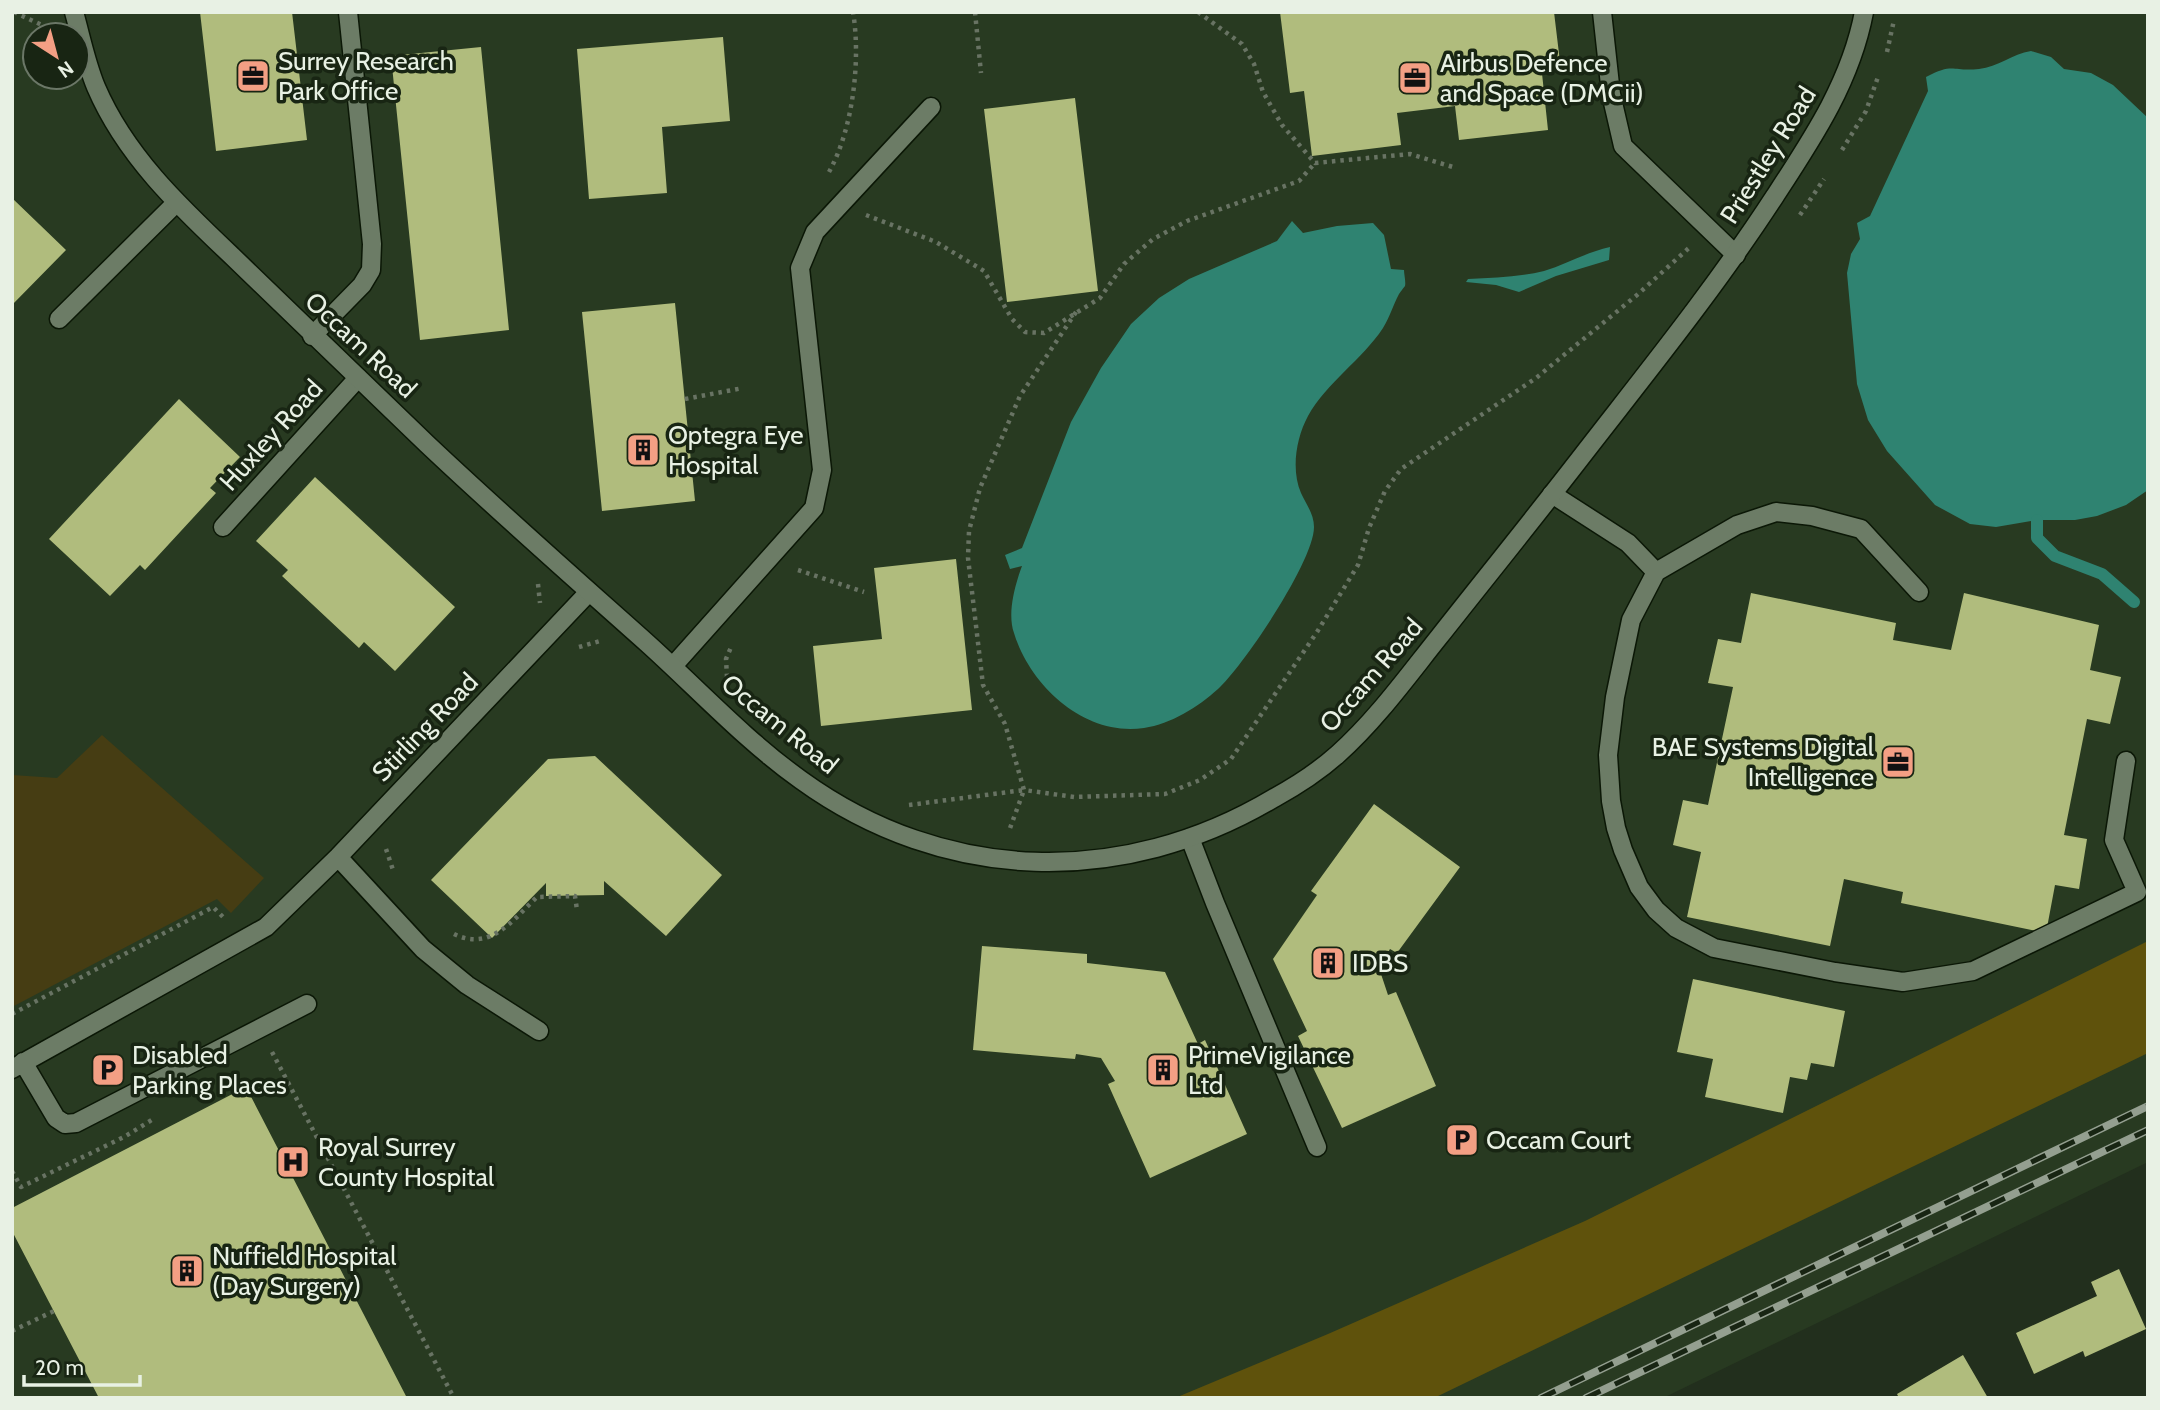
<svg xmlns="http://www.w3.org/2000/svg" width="2160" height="1410" font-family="Cabin,sans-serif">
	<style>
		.built { fill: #283a21; fill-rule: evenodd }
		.green { fill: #463d13 }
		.forest { fill: #5f520c }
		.water { fill: #2f8371 }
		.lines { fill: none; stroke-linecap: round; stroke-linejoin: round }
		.stream { stroke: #2f8371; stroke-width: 12 }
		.building { fill: #b0bc7d }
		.lane-casing { stroke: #0b1706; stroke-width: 21 }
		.street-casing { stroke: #0b1706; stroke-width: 21 }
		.path { stroke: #687363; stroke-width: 4.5; stroke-dasharray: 3.5 5; stroke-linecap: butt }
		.lane { stroke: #6c7c66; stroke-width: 18 }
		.street { stroke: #6c7c66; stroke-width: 18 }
		.rail-casing { stroke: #949f90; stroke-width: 8 }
		.rail { stroke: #182513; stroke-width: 5; stroke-dasharray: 16; stroke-linecap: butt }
		.labels { text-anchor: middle; stroke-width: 7; stroke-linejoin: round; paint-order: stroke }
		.poi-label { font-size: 26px; fill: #e8f1e4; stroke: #182513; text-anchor: start }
		.street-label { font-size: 26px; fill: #e8f1e4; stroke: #182513 }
	</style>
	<rect width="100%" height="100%" fill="#222f1d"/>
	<!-- built -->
	<path class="built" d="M12,12H2148V1162L1663,1398H12ZM35,35H77V77H35Z"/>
	<!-- green -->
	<path class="green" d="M102,735L264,878L231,913L217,899L12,1007V775L57,778Z"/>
	<!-- forest -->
	<path class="forest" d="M2148,941V1053L1434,1398H1175L1328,1334L1585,1221Z"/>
	<!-- water -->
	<path class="water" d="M2031,51L2051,57L2064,69L2091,73L2113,85L2148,118V490L2126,505L2097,516L2075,520H2037L1996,527L1970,524L1935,505L1887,451L1868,420L1857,384L1847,273L1851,254L1860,239L1857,223L1870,216L1928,91L1926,77C1954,62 1952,72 1979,69C1998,67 2012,54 2031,51Z
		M1292,221L1303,233L1337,226L1373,223L1384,235L1391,269L1404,270C1404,274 1406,282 1405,286C1404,287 1399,294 1399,294C1393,305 1390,317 1383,328C1362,360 1327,382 1308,416C1296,438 1291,470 1301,493C1306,504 1314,514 1314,527C1314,561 1244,665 1218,689C1198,707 1171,724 1144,728C1085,737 1030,686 1014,633C1007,613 1015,585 1022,566L1010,569L1005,555L1022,548L1071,422L1101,368L1131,324L1159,298L1189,279L1277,241Z
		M1610,247L1609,260L1556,276L1519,292L1496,285L1466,282L1468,279C1494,278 1519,277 1544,271C1567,264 1587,252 1610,247Z"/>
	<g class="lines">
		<!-- stream -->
		<path class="stream" d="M2037,520V538L2055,556L2102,574L2134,602"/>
	</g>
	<!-- building -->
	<path class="building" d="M200,12H292L307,140L216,151Z
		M1280,12H1554L1560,62L1541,64L1548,130L1459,140L1455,106L1397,113L1401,145L1312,156L1304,91L1290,93Z
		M723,37L730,121L662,127L667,193L589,199L577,49Z
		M481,47L509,330L420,340L391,56Z
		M1075,98L1098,291L1007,302L984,109Z
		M12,198L66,250L12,305Z
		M675,303L695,501L602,511L582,312Z
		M179,399L240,457L210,488L216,493L145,570L140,565L110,596L49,539Z
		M315,477L455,607L395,671L364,642L359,648L282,576L288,570L256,541Z
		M956,559L972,710L821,726L813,646L882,639L874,568Z
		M1751,593L1896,623L1893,640L1951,650L1964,593L2099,625L2090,670L2121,677L2110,724L2087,719L2064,835L2087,839L2079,889L2055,885L2046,933L1901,903L1903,892L1844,879L1830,946L1687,917L1701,852L1673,845L1683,800L1708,805L1733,687L1708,683L1718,639L1741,643Z
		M595,756L722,875L666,936L604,881V895L546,896V883L492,938L431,880L548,759Z
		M1374,804L1460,867L1397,953L1390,949L1379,968L1388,995L1396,992L1436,1086L1342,1128L1298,1036L1307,1031L1273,959L1317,895L1311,891Z
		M982,946L1087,954V963L1165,972L1198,1044L1205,1040L1247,1134L1150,1178L1108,1084L1115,1081L1101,1058L1076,1054L1075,1059L973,1050Z
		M1693,979L1845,1011L1834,1067L1811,1063L1807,1080L1790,1077L1783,1113L1705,1097L1713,1059L1677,1052Z
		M246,1087L407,1398H99L12,1231V1208Z
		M2119,1269L2146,1329L2085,1357L2083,1351L2034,1374L2016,1333L2097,1296L2091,1282Z
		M1963,1355L1988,1398H1899L1897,1394Z"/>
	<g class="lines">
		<defs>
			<path id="lane" d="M1602,12L1611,94L1623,146L1736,255
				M59,319L176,203
				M312,336L362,285L371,270L372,244L348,12
				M1552,494L1628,543L1656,572
				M223,527L358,378
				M1919,592L1861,529L1812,516L1776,512L1737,525L1656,572L1631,620L1615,697L1608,755L1611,801L1616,828L1623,850L1639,887L1656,910L1676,928L1714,948L1835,972L1903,982L1973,971L2137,892L2114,840L2126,761
				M673,666L814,508L822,470L800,268L815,232L931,107
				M1190,838L1215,903L1317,1147
				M338,857L423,949L467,985L539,1031
				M23,1062L56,1118L65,1124L76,1123L307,1004
				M12,1069L266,927L338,857L589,592"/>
			<path id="street" d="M74,12C81,37 86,63 96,87C125,155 179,206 232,256C297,319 362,382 427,444C499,512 573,577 647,643C698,689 745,740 801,780C945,884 1123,888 1274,798C1296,786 1319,771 1338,754C1376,720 1407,677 1439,637C1484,580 1530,523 1575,465C1643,377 1714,290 1775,196C1813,138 1851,81 1864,12"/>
		</defs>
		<!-- lane casing -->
		<use href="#lane" class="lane-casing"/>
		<!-- street casing -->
		<use href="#street" class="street-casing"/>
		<!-- path -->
		<path class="path" d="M14,12L46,27L48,31
			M975,12L981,73
			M1198,12L1242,44L1254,64L1263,92L1282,125L1315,163L1410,154L1453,167
			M1887,52L1894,20
			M1842,150L1866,111L1878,77
			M829,172C853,129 861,60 853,12
			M866,215L936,242L984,271L1012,319L1025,332L1044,333L1100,298L1124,264L1153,239L1187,221L1299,181L1315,163
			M1800,215L1824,179
			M1076,312L1020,396L980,488L969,531L968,558L983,685L1005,724L1024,790L1074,797L1165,794L1200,780L1231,759L1317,632L1358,565L1369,528L1385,491L1401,469L1536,378L1637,295L1690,247
			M685,399L743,388
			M798,570L864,592
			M538,584L540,603
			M579,647L600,641
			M727,677L726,659L732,645
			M909,805L1024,790L1009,831
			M386,849L394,873
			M454,934C490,952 513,920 537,897L575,896L577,910
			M12,1014L213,907L225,919
			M272,1052L454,1398
			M12,1171L21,1187L124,1137L155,1118
			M12,1331L54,1311"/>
		<!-- lane -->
		<use href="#lane" class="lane"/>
		<!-- street -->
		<use href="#street" class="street"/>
		<defs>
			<path id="rail" d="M1541,1398L2148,1106
				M1586,1398L2148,1130"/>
		</defs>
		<!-- rail casing -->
		<use href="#rail" class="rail-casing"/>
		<!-- rail -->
		<use href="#rail" class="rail"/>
	</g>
	<!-- icons -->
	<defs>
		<symbol id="office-square" viewBox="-11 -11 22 22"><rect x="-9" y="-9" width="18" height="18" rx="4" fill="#f39f84" stroke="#182513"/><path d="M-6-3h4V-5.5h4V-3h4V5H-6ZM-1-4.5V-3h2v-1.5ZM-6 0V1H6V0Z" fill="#111"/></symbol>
		<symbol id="building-square" viewBox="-11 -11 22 22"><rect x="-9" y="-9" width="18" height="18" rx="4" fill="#f39f84" stroke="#182513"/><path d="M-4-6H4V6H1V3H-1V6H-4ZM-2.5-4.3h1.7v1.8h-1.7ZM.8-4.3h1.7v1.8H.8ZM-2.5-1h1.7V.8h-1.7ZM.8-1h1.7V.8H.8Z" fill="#111"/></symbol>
		<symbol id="parking-square" viewBox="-11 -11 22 22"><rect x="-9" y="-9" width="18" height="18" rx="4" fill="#f39f84" stroke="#182513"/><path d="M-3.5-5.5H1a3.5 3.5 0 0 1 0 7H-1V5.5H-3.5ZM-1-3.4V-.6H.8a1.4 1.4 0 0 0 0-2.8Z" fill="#111"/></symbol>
		<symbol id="hospital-square" viewBox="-11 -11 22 22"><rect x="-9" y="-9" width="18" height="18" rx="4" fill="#f39f84" stroke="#182513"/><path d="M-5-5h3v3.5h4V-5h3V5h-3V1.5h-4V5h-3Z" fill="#111"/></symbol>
	</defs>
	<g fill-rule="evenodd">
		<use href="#office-square" x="234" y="57" width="38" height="38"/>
		<use href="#office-square" x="1396" y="59" width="38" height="38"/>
		<use href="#building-square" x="624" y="431" width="38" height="38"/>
		<use href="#office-square" x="1879" y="743" width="38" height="38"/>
		<use href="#building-square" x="1309" y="944" width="38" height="38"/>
		<use href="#parking-square" x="89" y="1051" width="38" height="38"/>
		<use href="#building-square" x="1144" y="1051" width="38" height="38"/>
		<use href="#parking-square" x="1443" y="1121" width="38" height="38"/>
		<use href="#hospital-square" x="274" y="1143" width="38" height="38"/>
		<use href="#building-square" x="168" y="1252" width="38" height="38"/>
	</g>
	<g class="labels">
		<!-- poi labels -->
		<g class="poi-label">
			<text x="278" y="70">Surrey Research<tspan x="278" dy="30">Park Office</tspan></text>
			<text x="1440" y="72">Airbus Defence<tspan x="1440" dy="30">and Space (DMCii)</tspan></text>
			<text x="668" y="444">Optegra Eye<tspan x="668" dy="30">Hospital</tspan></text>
			<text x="1874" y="756" text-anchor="end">BAE Systems Digital<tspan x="1874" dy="30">Intelligence</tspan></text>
			<text x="1352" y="972">IDBS</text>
			<text x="132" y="1064">Disabled<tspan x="132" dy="30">Parking Places</tspan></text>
			<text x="1188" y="1064">PrimeVigilance<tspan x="1188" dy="30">Ltd</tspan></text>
			<text x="1486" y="1149">Occam Court</text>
			<text x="318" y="1156">Royal Surrey<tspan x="318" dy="30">County Hospital</tspan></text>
			<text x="212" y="1265">Nuffield Hospital<tspan x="212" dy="30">(Day Surgery)</tspan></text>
		</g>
		<!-- street labels -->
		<g class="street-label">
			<text transform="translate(1768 155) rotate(-58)" y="9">Priestley Road</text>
			<text transform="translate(361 345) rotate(43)" y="9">Occam Road</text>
			<text transform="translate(271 435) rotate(-48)" y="9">Huxley Road</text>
			<text transform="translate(1371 675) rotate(-49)" y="9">Occam Road</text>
			<text transform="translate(780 724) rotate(39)" y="9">Occam Road</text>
			<text transform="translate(425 727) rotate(-46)" y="9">Stirling Road</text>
		</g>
	</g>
	<!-- border -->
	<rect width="2160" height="1410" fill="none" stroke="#e8f1e4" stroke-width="28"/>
	<!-- north arrow -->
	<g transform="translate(56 56) rotate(144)"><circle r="33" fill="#182513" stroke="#6b7767" stroke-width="2"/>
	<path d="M0-5L12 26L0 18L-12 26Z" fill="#f39f84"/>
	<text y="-10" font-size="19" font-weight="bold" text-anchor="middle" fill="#e8f1e4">N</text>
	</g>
	<!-- scale -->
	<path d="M24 1375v10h116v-10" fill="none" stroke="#e8f1e4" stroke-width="3.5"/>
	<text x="35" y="1375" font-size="21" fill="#e8f1e4" stroke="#182513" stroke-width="5" paint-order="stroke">20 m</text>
</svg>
